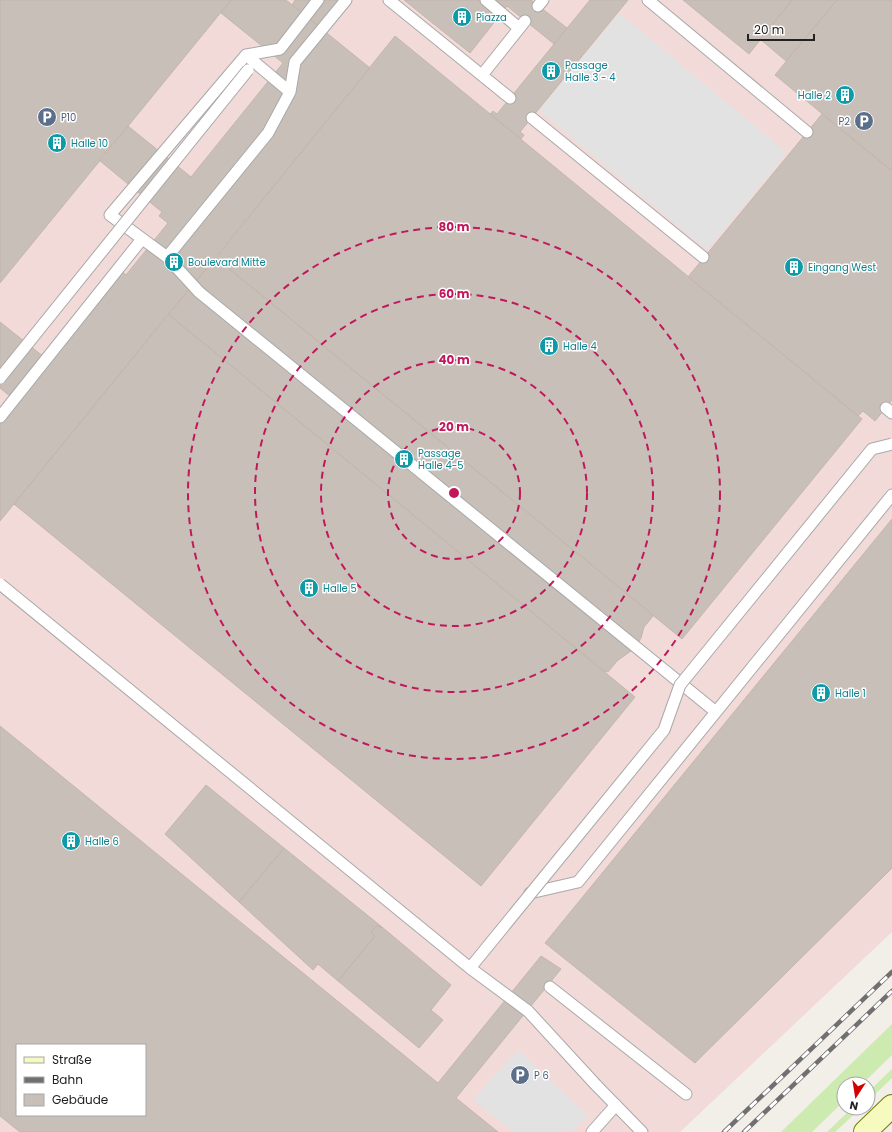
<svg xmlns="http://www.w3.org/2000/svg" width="892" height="1132" font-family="Poppins,sans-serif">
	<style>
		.commercial { fill: #f2dad9; fill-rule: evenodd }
		.grass { fill: #cdebb0 }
		.parking { fill: #e2e2e2 }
		.building { fill: #c7bfb8; stroke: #c4b6ab; fill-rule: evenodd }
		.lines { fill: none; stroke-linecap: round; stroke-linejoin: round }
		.lane-casing { stroke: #a9a9a9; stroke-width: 13 }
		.secondary-casing { stroke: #707d05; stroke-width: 24 }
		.lane { stroke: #fff; stroke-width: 11 }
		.secondary { stroke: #f7fabf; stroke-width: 22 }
		.rail-casing { stroke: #707070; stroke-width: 4.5 }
		.rail { stroke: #fff; stroke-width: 3; stroke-dasharray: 9; stroke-linecap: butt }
		.lane-bridge-casing { stroke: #a9a9a9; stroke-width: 13; stroke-linecap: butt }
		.lane-bridge { stroke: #fff; stroke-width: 11 }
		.ring { fill: none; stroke: #c2185b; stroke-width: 2; stroke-dasharray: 7 5 }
		.labels { text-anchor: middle; stroke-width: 3; stroke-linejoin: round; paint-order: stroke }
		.culture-label { font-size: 10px; fill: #0d838f; stroke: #fff; text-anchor: start }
		.service-label { font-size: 10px; fill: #4e5e75; stroke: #fff; text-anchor: start }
		.centre { fill: #c2185b; stroke: #fff; stroke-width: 2 }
		.ring-label { font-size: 12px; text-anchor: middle; font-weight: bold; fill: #c2185b; stroke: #fff; stroke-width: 3; stroke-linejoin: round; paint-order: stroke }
	</style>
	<rect width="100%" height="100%" fill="#f2efe9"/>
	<!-- commercial -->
	<path class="commercial" d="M0,0H892V932L680,1132H0ZM17,1045H145V1115H17Z"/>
	<!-- grass -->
	<path class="grass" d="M892,1024V1055L862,1084H844V1101L812,1132H781Z
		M892,1069V1078L868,1101V1092Z
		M852,1108H861L835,1132H827Z"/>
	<!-- parking -->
	<path class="parking" d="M619,13L787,153L707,250L539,110Z
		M518,1050L588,1116L572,1132H513L473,1099Z"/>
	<!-- building -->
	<path class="building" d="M0,0H231L0,283Z
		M231,0H286L370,68L0,521V411L11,397L0,388V322L44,357L117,267L126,275L168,223L159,216L162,212L99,160L128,126L191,177L283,63L221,13Z
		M295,0H338L318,26L292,5Z
		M404,0H531L567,28L554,44L507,6L470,53Z
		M590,0H628L520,132L524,135L521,139L490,114L493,111L497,114Z
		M683,0H792L749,54Z
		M792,0H837L786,61L760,39Z
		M837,0H892V171L775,75Z
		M395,36L862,419L682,639L216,258Z
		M822,114L892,171V400L875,421L863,411L858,416L688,277Z
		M216,258L651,613L650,614L653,616L644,627L641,638L635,648L617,661L608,672L604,671L168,314Z
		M168,314L635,697L481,886L14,504Z
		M892,519V868L695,1063L545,943Z
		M0,726L438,1083L541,956L561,969L456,1098L498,1132H20L0,1116ZM17,1045H145V1115H17Z
		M206,785L284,848L239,902L165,834Z
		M284,848L382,927L381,928L377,925L371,933L375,936L338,981L318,964L313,970L239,902Z
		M377,925L381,928L382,927L451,985L431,1010L443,1020L419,1048L338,981L375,936L371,933Z"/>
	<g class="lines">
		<defs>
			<path id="lane" d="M318,0L280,49L246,55L110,215L167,257L199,292L716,712
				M389,0L510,98
				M486,0L519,28
				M648,0L807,132
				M538,6L543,0
				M246,55L290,92
				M482,75L525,21
				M532,118L703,257
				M167,257L268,133L290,92L295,62L346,0
				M886,408L892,413
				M0,417L142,239
				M530,893L578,882L892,495
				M550,987L686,1094
				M596,1085L642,1132
				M592,1132L616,1105"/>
			<path id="secondary" d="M865,1132L892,1106"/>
		</defs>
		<!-- lane casing -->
		<use href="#lane" class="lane-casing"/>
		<!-- secondary casing -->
		<use href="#secondary" class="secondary-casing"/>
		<!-- lane -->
		<use href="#lane" class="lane"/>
		<!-- secondary -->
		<use href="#secondary" class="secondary"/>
		<defs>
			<path id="rail" d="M724,1132L892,972
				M744,1132L892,991"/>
		</defs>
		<!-- rail casing -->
		<use href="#rail" class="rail-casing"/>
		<!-- rail -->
		<use href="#rail" class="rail"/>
		<defs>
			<path id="lane-bridge" d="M0,378L248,70
				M0,584L470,968L528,1011L596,1085
				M470,968L664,730L680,685L872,449L892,444"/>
		</defs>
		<!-- lane-bridge casing -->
		<use href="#lane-bridge" class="lane-bridge-casing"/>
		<!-- lane-bridge -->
		<use href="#lane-bridge" class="lane-bridge"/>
	</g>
	<!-- distance rings -->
	<g class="ring">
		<circle cx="454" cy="493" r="66"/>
		<circle cx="454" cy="493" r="133"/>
		<circle cx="454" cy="493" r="199"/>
		<circle cx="454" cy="493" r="266"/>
	</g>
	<!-- icons -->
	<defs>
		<symbol id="building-disc" viewBox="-11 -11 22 22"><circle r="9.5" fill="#0f9aa8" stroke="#fff"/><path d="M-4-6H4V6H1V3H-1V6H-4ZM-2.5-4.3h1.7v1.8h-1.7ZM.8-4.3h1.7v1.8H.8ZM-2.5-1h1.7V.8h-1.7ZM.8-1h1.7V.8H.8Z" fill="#fff"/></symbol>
		<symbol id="parking-disc" viewBox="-11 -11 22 22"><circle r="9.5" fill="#5c6f8a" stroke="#fff"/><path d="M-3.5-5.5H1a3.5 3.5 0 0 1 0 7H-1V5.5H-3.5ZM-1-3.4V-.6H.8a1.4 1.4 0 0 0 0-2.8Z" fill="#fff"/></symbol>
	</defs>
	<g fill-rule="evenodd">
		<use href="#building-disc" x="451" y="6" width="22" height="22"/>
		<use href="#building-disc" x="540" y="60" width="22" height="22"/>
		<use href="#building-disc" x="834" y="84" width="22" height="22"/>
		<use href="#parking-disc" x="36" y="106" width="22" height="22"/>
		<use href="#parking-disc" x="853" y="110" width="22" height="22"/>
		<use href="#building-disc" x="46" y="132" width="22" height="22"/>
		<use href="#building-disc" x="163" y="251" width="22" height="22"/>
		<use href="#building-disc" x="783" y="256" width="22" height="22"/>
		<use href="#building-disc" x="538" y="335" width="22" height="22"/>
		<use href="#building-disc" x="393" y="448" width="22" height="22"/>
		<use href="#building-disc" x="298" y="577" width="22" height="22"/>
		<use href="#building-disc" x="810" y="682" width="22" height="22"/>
		<use href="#building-disc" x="60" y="830" width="22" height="22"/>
		<use href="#parking-disc" x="509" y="1064" width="22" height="22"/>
	</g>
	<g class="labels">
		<!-- culture labels -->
		<g class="culture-label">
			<text x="476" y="21">Piazza</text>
			<text x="565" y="69">Passage<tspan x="565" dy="12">Halle 3 - 4</tspan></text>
			<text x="831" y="99" text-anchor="end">Halle 2</text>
			<text x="71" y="147">Halle 10</text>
			<text x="188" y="266">Boulevard Mitte</text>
			<text x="808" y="271">Eingang West</text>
			<text x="563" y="350">Halle 4</text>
			<text x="418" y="457">Passage<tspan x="418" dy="12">Halle 4-5</tspan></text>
			<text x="323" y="592">Halle 5</text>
			<text x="835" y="697">Halle 1</text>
			<text x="85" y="845">Halle 6</text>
		</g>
		<!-- service labels -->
		<g class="service-label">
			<text x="61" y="121">P10</text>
			<text x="850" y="125" text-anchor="end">P2</text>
			<text x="534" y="1079">P 6</text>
		</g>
	</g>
	<circle cx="454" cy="493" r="6" class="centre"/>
	<g class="ring-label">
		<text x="454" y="231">80 m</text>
		<text x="454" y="298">60 m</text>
		<text x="454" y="364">40 m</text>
		<text x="454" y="431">20 m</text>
	</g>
	<!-- legend -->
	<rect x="16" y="1044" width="130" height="72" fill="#ffffff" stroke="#a7a7a7"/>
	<rect x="24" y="1057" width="20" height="6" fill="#f7fabf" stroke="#a7a7a7"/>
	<text x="52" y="1064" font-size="12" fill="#222222">Straße</text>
	<rect x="24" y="1077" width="20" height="6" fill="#707070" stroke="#a7a7a7"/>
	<text x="52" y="1084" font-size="12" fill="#222222">Bahn</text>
	<rect x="24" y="1094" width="20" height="12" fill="#c7bfb8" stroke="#a7a7a7"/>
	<text x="52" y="1104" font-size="12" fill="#222222">Gebäude</text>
	<!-- north arrow -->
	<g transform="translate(856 1096) rotate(192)"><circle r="19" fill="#ffffff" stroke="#a7a7a7"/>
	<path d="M0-3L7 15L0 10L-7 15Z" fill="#d40000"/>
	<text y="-6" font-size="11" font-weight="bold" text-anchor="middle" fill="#222222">N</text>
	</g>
	<!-- scale -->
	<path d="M748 34v6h66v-6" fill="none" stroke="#222222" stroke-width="2"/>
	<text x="754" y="34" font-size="12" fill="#222222" stroke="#ffffff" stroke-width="3" paint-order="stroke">20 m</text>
</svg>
